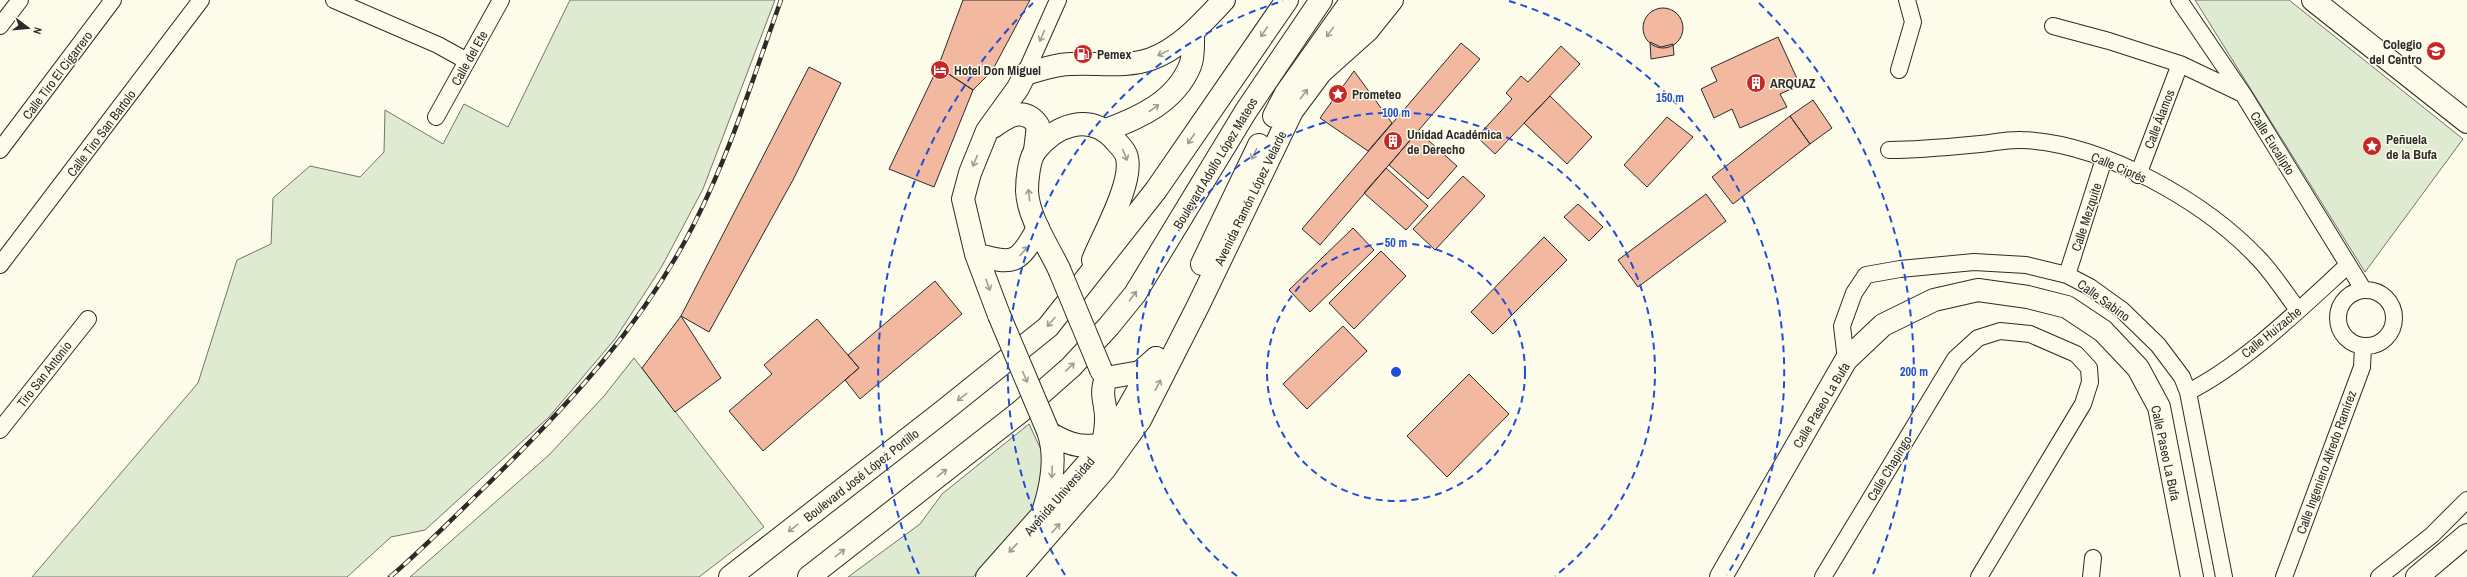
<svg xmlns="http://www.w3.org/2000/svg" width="2467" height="577" font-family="'Archivo Narrow',sans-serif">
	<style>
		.green { fill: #deebd1; stroke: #74746e }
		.building { fill: #f2b8a0; stroke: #2b2b2b }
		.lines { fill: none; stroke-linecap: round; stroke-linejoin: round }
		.street-casing { stroke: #2b2b2b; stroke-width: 18 }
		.secondary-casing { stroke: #2b2b2b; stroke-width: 24 }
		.primary-casing { stroke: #2b2b2b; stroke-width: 24 }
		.street { stroke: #fdfbea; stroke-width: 16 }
		.secondary { stroke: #fdfbea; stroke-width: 22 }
		.primary { stroke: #fdfbea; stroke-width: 22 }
		.rail-casing { stroke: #2b2b2b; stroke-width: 4.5 }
		.rail { stroke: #fdfbea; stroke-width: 3; stroke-dasharray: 9; stroke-linecap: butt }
		.secondary-bridge-casing { stroke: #2b2b2b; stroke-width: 24; stroke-linecap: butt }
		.primary-bridge-casing { stroke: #2b2b2b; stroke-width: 24; stroke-linecap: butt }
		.secondary-bridge { stroke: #fdfbea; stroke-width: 22 }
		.primary-bridge { stroke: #fdfbea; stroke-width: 22 }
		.oneway { stroke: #9e9d94 }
		.ring { fill: none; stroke: #1d4ed8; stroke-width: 2; stroke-dasharray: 7 5 }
		.labels { text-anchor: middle; stroke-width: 3; stroke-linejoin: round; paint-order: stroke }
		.poi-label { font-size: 13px; font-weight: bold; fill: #2b2b2b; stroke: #fdfbea; text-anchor: start }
		.street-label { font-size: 13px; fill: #2b2b2b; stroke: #fdfbea }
		.centre { fill: #1d4ed8; stroke: #fdfbea; stroke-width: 2 }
		.ring-label { font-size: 12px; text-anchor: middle; font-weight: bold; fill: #1d4ed8; stroke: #fdfbea; stroke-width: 3; stroke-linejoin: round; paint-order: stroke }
	</style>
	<rect width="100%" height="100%" fill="#fdfbea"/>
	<!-- green -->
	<path class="green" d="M570,0H775L703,189L661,268L615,339L549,417L425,530L391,537L347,577H32L198,383L237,260L271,244L273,198L310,166L360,177L384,152L385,110L443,144L464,104L508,127Z
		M2195,0H2289L2463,139L2365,272Z
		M634,358L764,527L699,577H410L549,455L604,396Z
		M1029,424L1043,454L1044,486L1035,508L973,577H848L920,524L942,494Z"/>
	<!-- building -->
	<path class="building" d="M963,0H1030L992,71L973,90L938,67Z
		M1643 28a20 20 0 1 1 40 0a20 20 0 1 1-40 0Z
		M1778,37L1800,85L1780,94L1787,107L1740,128L1732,109L1714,118L1701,89L1717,81L1711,68Z
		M1650,42L1661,47L1673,44L1674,55L1651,59Z
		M1461,43L1480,59L1320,245L1302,229Z
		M1561,46L1580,64L1495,154L1477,137L1512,99L1506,93L1521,76L1528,82Z
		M809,67L841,83L794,178L709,332L681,316Z
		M938,67L973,90L934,187L889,169Z
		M1354,71L1392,123L1368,151L1320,118Z
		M1550,96L1592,137L1567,164L1524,123Z
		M1813,100L1832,128L1810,144L1790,116Z
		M1790,116L1810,144L1733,204L1712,177Z
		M1667,117L1693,137L1647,187L1624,165Z
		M1418,131L1457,166L1428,199L1389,165Z
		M1386,168L1428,206L1406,230L1364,193Z
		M1463,176L1485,196L1435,250L1413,229Z
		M1706,194L1726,221L1638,287L1618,260Z
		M1578,204L1603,227L1589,241L1564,217Z
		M1353,228L1374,250L1310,312L1289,290Z
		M1544,237L1567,260L1493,334L1471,312Z
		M1381,251L1406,276L1354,329L1329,303Z
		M935,281L962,314L860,399L845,380L859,368L848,355Z
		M681,316L721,378L675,412L642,368Z
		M817,319L859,368L763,451L729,411L772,374L764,365Z
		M1343,326L1367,351L1307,409L1283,384Z
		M1469,374L1509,414L1447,477L1407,436Z"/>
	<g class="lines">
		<defs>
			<path id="street" d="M334,0L438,45L467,61
				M2179,0L2243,94L2363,289
				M0,26L20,0
				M2053,26L2109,41L2180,64L2243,94
				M1899,70L1913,22L1907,0
				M1025,74L1058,0
				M436,117L501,0
				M0,150L113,0
				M1889,150C1920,150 1949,147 1980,144C1993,143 2008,139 2022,140C2103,143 2206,202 2260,260C2274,275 2286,294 2298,310
				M2138,175L2180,64
				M0,265L201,0
				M2067,275L2104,159
				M2338 318a28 28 0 1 1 56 0a28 28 0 1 1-56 0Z
				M1846,360L1842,326L1854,293L1866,275L1900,269L1974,262L2026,265L2067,275L2090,287L2122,310L2158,345L2182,377L2188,392L2224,577
				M2188,392C2244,364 2302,307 2348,265
				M0,430L88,319
				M1823,577L1955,359L1978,338L2000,331L2030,334L2076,354L2089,368L2090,382L2083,404L1979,577
				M2091,577L2093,558
				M2284,577L2362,367L2363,347
				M2379,577L2432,535L2467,500"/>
			<path id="secondary" d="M2313,0L2467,122
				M1274,116L1286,93L1352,0
				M993,127C1008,116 1024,106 1038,125L1035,151
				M1106,130C1139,118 1175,102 1190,66C1194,57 1193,42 1193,32
				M976,254C1014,266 1019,263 1038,228
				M1202,264L1259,145
				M999,315L976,254L963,199L970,173L987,131L1018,88L1025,74C1036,71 1048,67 1060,65C1090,61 1123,69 1151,59C1181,48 1203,22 1224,0
				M1049,433C1075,448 1082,447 1110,444
				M1044,509C1052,484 1057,456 1048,431
				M987,577L1104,445L1127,410L1156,358
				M1011,577L1104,470L1140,420L1198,306L1292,111L1321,72L1368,30L1392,0
				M1721,577L1846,360L1883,325L1934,300L1978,290L2028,297L2067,307L2103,331L2138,368L2159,407L2192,577
				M2417,577L2467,535"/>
			<path id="primary" d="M1321,72L1371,0
				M1059,269C1048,246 1028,217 1027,191C1027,180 1029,158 1036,150C1056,125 1089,113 1113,138C1118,144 1126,151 1127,158C1133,183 1103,235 1093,260
				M1106,378L1140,372L1156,358
				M1087,490C1096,467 1105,446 1106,421C1107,403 1099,397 1106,378L1101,370
				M730,577L941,413L1048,327L1156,190L1287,0
				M809,577L1020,412L1071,367L1109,326L1135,294L1246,111L1321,0"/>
		</defs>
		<!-- street casing -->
		<use href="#street" class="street-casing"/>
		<!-- secondary casing -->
		<use href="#secondary" class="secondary-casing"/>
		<!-- primary casing -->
		<use href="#primary" class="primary-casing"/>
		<!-- street -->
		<use href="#street" class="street"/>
		<!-- secondary -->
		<use href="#secondary" class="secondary"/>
		<!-- primary -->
		<use href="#primary" class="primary"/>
		<defs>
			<path id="rail" d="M390,577C424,548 454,517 486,486C567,406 643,326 695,222C731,151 754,75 781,0"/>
		</defs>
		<!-- rail casing -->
		<use href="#rail" class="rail-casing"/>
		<!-- rail -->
		<use href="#rail" class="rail"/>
		<defs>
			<path id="secondary-bridge" d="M999,315L1048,431"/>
			<path id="primary-bridge" d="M1059,269L1101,370"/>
		</defs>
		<!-- secondary-bridge casing -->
		<use href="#secondary-bridge" class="secondary-bridge-casing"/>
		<!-- primary-bridge casing -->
		<use href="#primary-bridge" class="primary-bridge-casing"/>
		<!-- secondary-bridge -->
		<use href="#secondary-bridge" class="secondary-bridge"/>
		<!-- primary-bridge -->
		<use href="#primary-bridge" class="primary-bridge"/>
	</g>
	<!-- one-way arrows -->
	<defs><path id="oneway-shaft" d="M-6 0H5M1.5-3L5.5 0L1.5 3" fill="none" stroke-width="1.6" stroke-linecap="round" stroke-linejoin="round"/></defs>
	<g class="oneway">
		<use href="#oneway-shaft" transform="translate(1264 32) rotate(124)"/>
		<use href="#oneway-shaft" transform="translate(1330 32) rotate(126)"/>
		<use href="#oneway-shaft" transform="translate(1042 36) rotate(114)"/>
		<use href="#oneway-shaft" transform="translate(1163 53) rotate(154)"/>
		<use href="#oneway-shaft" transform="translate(1304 94) rotate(-53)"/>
		<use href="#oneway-shaft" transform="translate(1154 108) rotate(-36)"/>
		<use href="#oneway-shaft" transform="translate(1191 139) rotate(124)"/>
		<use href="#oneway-shaft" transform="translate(1254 154) rotate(117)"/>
		<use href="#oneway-shaft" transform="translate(1125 155) rotate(68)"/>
		<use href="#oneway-shaft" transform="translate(975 161) rotate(112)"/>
		<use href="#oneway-shaft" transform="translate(1029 195) rotate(-97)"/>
		<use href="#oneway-shaft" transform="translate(1024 251) rotate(-48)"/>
		<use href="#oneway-shaft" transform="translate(988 285) rotate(70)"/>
		<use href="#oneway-shaft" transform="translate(1133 296) rotate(-53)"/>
		<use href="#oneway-shaft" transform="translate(1051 322) rotate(131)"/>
		<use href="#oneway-shaft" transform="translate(1070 367) rotate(-44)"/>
		<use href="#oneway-shaft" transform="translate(1025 377) rotate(67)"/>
		<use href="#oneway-shaft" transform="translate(1158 385) rotate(-63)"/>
		<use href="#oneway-shaft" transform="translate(962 397) rotate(142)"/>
		<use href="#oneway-shaft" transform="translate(1052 472) rotate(93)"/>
		<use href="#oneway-shaft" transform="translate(942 473) rotate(-38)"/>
		<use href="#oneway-shaft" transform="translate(793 528) rotate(142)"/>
		<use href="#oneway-shaft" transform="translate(1056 528) rotate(-49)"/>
		<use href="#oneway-shaft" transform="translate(1013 548) rotate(133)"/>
		<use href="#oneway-shaft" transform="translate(840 553) rotate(-38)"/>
	</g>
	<!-- distance rings -->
	<g class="ring">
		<circle cx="1396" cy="372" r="129"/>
		<path d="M1237 576A259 259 0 1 1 1555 576"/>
		<path d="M1065 575A388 388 0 0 1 1283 1M1509 1A388 388 0 0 1 1727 575"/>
		<path d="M919 574A518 518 0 0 1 1033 3M1759 3A518 518 0 0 1 1873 574"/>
	</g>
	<!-- icons -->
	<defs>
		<symbol id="school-disc" viewBox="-11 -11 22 22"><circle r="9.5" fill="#c62828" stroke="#fdfbea"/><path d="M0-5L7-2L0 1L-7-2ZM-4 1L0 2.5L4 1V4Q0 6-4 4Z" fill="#fff"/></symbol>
		<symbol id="fuel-disc" viewBox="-11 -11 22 22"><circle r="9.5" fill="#c62828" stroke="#fdfbea"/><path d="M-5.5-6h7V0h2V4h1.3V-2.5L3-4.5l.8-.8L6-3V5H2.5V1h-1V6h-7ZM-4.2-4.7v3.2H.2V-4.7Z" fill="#fff"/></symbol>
		<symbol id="hotel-disc" viewBox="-11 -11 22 22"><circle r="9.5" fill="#c62828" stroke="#fdfbea"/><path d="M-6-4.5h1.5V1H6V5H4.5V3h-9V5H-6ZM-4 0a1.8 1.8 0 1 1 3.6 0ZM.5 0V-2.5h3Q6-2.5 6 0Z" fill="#fff"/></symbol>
		<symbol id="building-disc" viewBox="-11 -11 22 22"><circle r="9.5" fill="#c62828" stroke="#fdfbea"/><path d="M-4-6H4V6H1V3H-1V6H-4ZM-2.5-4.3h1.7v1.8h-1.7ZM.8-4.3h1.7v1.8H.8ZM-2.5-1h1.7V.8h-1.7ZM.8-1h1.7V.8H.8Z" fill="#fff"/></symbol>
		<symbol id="sight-disc" viewBox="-11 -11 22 22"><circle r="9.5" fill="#c62828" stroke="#fdfbea"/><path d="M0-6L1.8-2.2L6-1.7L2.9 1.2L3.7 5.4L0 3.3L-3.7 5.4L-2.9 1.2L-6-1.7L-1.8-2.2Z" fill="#fff"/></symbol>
	</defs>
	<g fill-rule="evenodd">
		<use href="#school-disc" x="2425" y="40" width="22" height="22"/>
		<use href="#fuel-disc" x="1072" y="43" width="22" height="22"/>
		<use href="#hotel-disc" x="929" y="59" width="22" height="22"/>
		<use href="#building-disc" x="1745" y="72" width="22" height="22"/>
		<use href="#sight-disc" x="1327" y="83" width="22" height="22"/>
		<use href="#building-disc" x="1382" y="130" width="22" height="22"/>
		<use href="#sight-disc" x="2361" y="135" width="22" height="22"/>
	</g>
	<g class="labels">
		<!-- poi labels -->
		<g class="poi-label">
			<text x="2422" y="49" text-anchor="end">Colegio<tspan x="2422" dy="15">del Centro</tspan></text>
			<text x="1097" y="59">Pemex</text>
			<text x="954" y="75">Hotel Don Miguel</text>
			<text x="1770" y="88">ARQUAZ</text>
			<text x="1352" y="99">Prometeo</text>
			<text x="1407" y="139">Unidad Académica<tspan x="1407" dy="15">de Derecho</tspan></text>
			<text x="2386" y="144">Peñuela<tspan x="2386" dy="15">de la Bufa</tspan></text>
		</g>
		<!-- street labels -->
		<g class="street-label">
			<text transform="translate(469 58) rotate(-61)" y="5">Calle del Ete</text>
			<text transform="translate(57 75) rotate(-53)" y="5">Calle Tiro El Cigarrero</text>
			<text transform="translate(2159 119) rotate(-69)" y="5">Calle Álamos</text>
			<text transform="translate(101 133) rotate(-53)" y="5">Calle Tiro San Bartolo</text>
			<text transform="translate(2273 143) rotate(58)" y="5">Calle Eucalipto</text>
			<text transform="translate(1215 163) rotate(-59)" y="5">Boulevard Adolfo López Mateos</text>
			<text transform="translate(2119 167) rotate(23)" y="5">Calle Ciprés</text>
			<text transform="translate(1250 198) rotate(-64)" y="5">Avenida Ramón López Velarde</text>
			<text transform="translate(2086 217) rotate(-72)" y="5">Calle Mezquite</text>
			<text transform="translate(2104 300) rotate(36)" y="5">Calle Sabino</text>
			<text transform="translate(2271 332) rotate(-39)" y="5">Calle Huizache</text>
			<text transform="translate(44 374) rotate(-52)" y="5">Tiro San Antonio</text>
			<text transform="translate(1821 405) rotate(-59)" y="5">Calle Paseo La Bufa</text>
			<text transform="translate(2166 453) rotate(78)" y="5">Calle Paseo La Bufa</text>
			<text transform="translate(2326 462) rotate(-70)" y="5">Calle Ingeniero Alfredo Ramírez</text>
			<text transform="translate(1889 468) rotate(-59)" y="5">Calle Chapingo</text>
			<text transform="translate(861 475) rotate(-38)" y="5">Boulevard José López Portillo</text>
			<text transform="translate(1059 496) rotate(-49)" y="5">Avenida Universidad</text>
		</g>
	</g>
	<circle cx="1396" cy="372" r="6" class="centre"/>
	<g class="ring-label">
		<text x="1670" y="102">150 m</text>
		<text x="1396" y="117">100 m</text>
		<text x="1396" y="247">50 m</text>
		<text x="1914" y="376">200 m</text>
	</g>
	<!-- north arrow -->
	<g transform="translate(28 28) rotate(106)" stroke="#fdfbea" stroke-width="3" paint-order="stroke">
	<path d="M0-3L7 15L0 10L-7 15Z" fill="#2b2b2b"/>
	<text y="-6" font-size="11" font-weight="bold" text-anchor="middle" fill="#2b2b2b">N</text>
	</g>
</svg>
